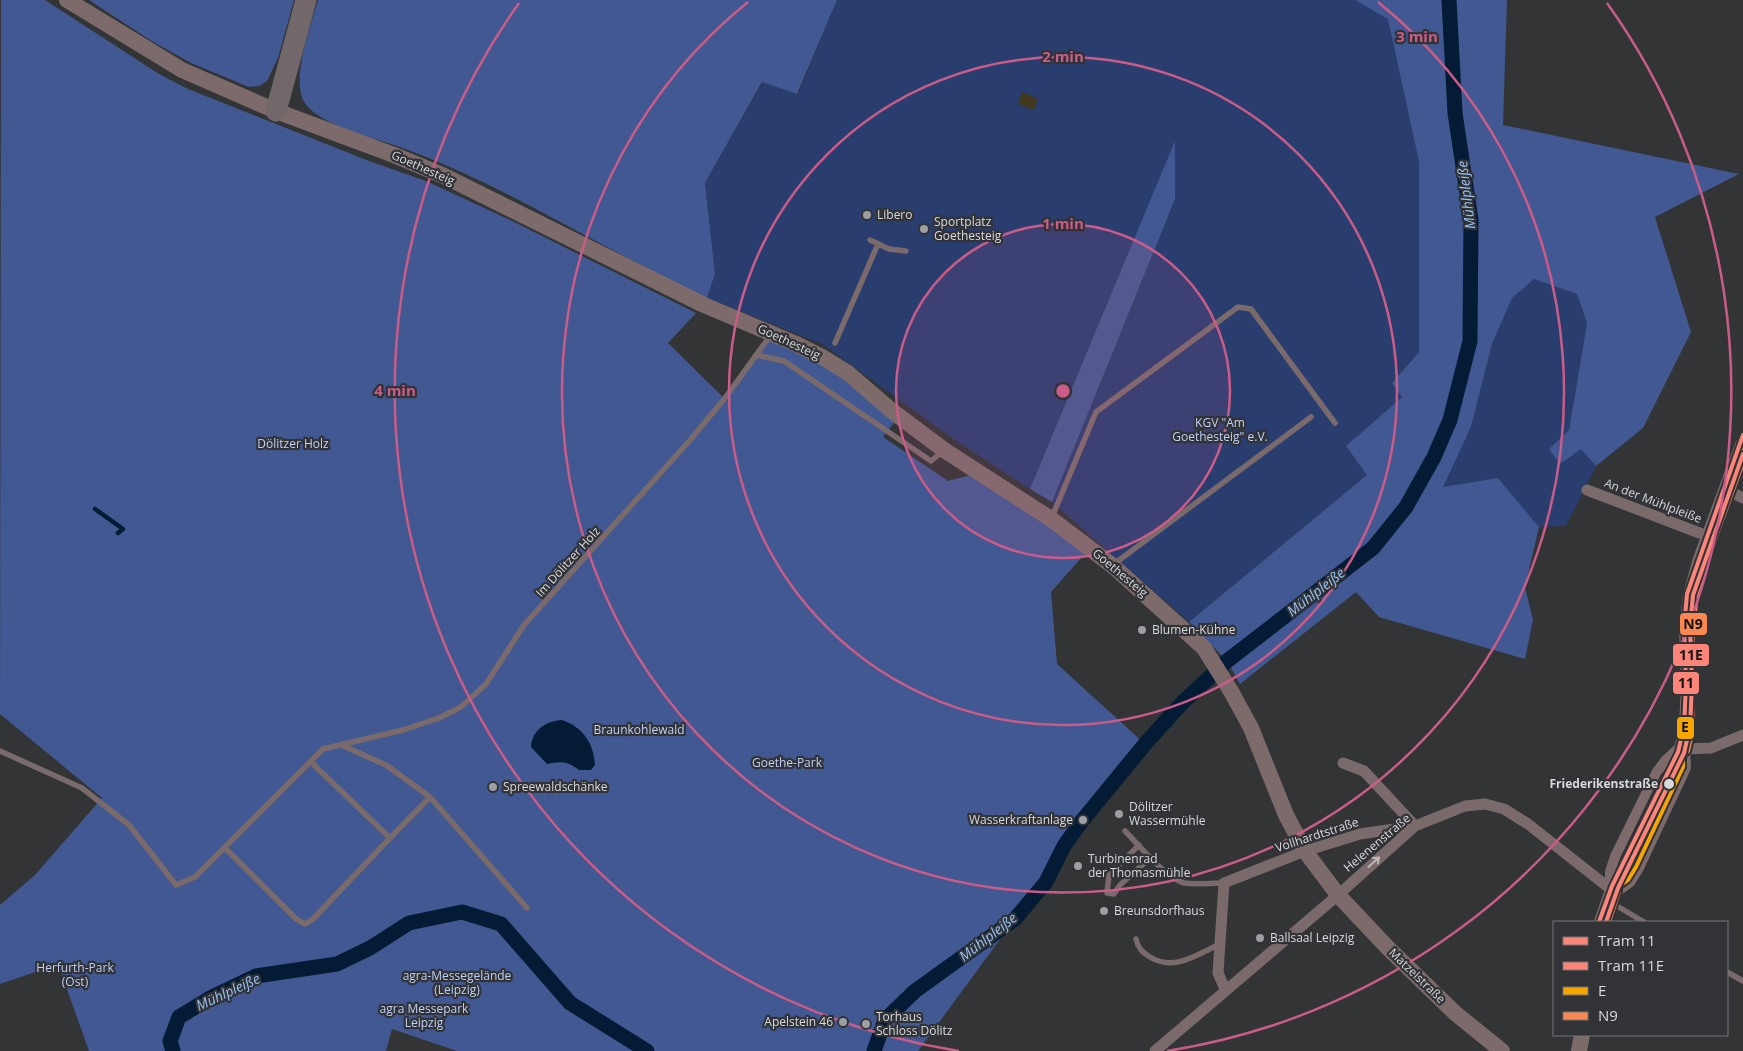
<svg xmlns="http://www.w3.org/2000/svg" width="1743" height="1051" font-family="'Open Sans',sans-serif">
	<style>
		.green { fill: #2a3d6f }
		.forest { fill: #425892 }
		.sand { fill: #41391e }
		.water { fill: #041b36 }
		.lines { fill: none; stroke-linecap: round; stroke-linejoin: round }
		.stream { stroke: #041b36; stroke-width: 4.5 }
		.canal { stroke: #041b36; stroke-width: 15 }
		.lane { stroke: #7b6a6b; stroke-width: 5.5 }
		.street { stroke: #7b6a6b; stroke-width: 11 }
		.secondary { stroke: #7d6b6c; stroke-width: 16 }
		.highway { stroke: #726769; stroke-width: 21 }
		.bus-1-casing { stroke: #313337; stroke-width: 8 }
		.bus-2-casing { stroke: #313337; stroke-width: 8 }
		.bus-1 { stroke: #f7a600; stroke-width: 4 }
		.bus-2 { stroke: #f88751; stroke-width: 4 }
		.tram-1-casing { stroke: #313337; stroke-width: 8 }
		.tram-2-casing { stroke: #313337; stroke-width: 8 }
		.tram-1 { stroke: #fc857a; stroke-width: 4 }
		.tram-2 { stroke: #fc857a; stroke-width: 4 }
		.oneway { stroke: #bcb8ba }
		.ring { fill: none; stroke: #ca5c88; stroke-width: 2.5 }
		.poi-dot { fill: #9e9fa2; stroke: #313337; stroke-width: 2 }
		.stop-dot { fill: #d8d9dc; stroke: #313337; stroke-width: 2 }
		.labels { text-anchor: middle; stroke-width: 4.5; stroke-linejoin: round; paint-order: stroke }
		.street-label { font-size: 12px; fill: #d8d9dc; stroke: #313337 }
		.poi-label { font-size: 12px; fill: #d8d9dc; stroke: #313337; text-anchor: start }
		.park-label { font-size: 12px; fill: #bfd0f6; stroke: #313337 }
		.stop-label { font-size: 12px; font-weight: bold; fill: #d8d9dc; stroke: #313337; text-anchor: end }
		.water-label { font-size: 14px; font-style: italic; fill: #98c3f4; stroke: #313337 }
		.centre { fill: #ca5c88; stroke: #313337; stroke-width: 2.5 }
		.ring-label { font-size: 15px; text-anchor: middle; font-weight: bold; fill: #ca5c88; stroke: #313337; stroke-width: 4.5; stroke-linejoin: round; paint-order: stroke }
		.line-badge { stroke: #313337; stroke-width: 2 }
		.pale-badge-label { font-size: 14px; text-anchor: middle; font-weight: bold; fill: #111 }
	</style>
	<rect width="100%" height="100%" fill="#323436"/>
	<!-- green -->
	<path class="green" d="M837,0H1355L1388,18L1419,162V352L1392,382L1403,397L1346,446L1367,475L1189,622L1052,502L1175,199V143L1030,489L955,440L822,344L707,298L715,274L705,183L763,82L798,94Z
		M1534,279L1577,294L1587,323L1569,430L1596,466L1566,526L1539,527L1498,478L1442,488L1471,427L1492,344L1512,297Z"/>
	<!-- forest -->
	<path class="forest" d="M1,0H45L159,74L188,89L369,161L426,181L510,220L696,313L668,343L724,398L771,333L794,343L899,416L883,437L948,481L979,473L1090,548L1051,592L1057,664L1145,744L1081,822L1064,846L1046,882L1015,919L918,1051H457L392,1029L386,1051H89L59,967L44,969L0,984V905L35,875L102,798L0,714Z
		M89,0H294L278,58L267,81L259,86L249,87L191,63L150,40Z
		M318,0H837L797,94L762,82L705,183L715,274L707,298C603,250 505,184 397,146C372,137 315,124 303,100C292,77 311,24 318,0Z
		M1355,0H1507L1503,125L1739,174L1655,217L1691,332L1643,428L1596,466L1581,449L1560,464L1549,449L1569,430L1587,323L1577,294L1534,279L1512,298L1492,344L1471,427L1443,487L1498,478L1539,527L1525,587L1533,620L1525,659L1379,617L1356,592L1240,684L1227,661L1189,622L1367,475L1346,446L1402,397L1392,383L1419,352V162L1388,19Z
		M1175,141V199L1052,502L1030,489Z"/>
	<!-- sand -->
	<path class="sand" d="M1022,92L1038,99L1034,110L1018,104Z"/>
	<!-- water -->
	<path class="water" d="M562,720C583,727 594,744 595,765L591,770H579C568,761 560,761 547,764L531,747C532,730 546,721 562,720Z"/>
	<g class="lines">
		<!-- stream -->
		<path class="stream" d="M95,509L123,529L118,533"/>
		<!-- canal -->
		<path class="canal" d="M173,1051L170,1041L179,1017L212,997L256,976L337,964L370,948L409,923L462,912L501,924L570,1003L647,1051
			M874,1051L885,1020L915,991L1015,919L1046,882L1064,846L1081,822L1145,744L1183,702L1227,661L1373,548L1406,507L1434,457L1450,420L1470,341L1471,220L1455,113L1449,0"/>
		<!-- lane -->
		<path class="lane" d="M870,240L889,249L906,251
			M835,343L878,244
			M756,355L784,361L931,461L943,451
			M1052,517L1096,412L1238,307L1251,309L1335,423
			M1114,564L1311,417
			M341,745L386,765L430,797L527,908
			M0,751L82,788L129,825L176,885L195,877L323,749L403,730L439,718L461,707L486,684L524,625L691,439L725,398L770,336
			M1125,831C1138,844 1167,879 1184,883C1197,885 1211,883 1224,883
			M390,838L430,797
			M1139,845L1109,875L1107,893L1114,894L1120,885L1151,857
			M226,849L296,919L305,924L313,919L390,838L311,762
			M1612,903L1644,922
			M1136,939C1138,948 1142,952 1150,957C1174,972 1198,954 1220,944
			M1727,972L1743,981"/>
		<!-- street -->
		<path class="street" d="M1587,490L1710,537
			M1727,490L1743,498
			M1682,749L1711,748L1743,735
			M1343,763L1364,771L1415,826
			M1225,989L1218,973L1224,883L1305,851L1360,834L1415,826
			M1155,1051L1338,895L1415,826L1465,806L1485,804L1504,809L1528,824L1613,891"/>
		<!-- secondary -->
		<path class="secondary" d="M67,0L182,70L276,111L394,155L442,175L704,305L794,343L824,358L848,373L892,411L944,450L1051,519L1113,566L1204,648L1232,693L1251,728L1286,815L1305,851L1338,895L1387,947L1455,1013L1502,1051
			M1613,891L1628,880L1636,867L1683,767L1682,749L1687,728L1689,684L1687,627L1691,595L1700,562L1743,445
			M1602,922L1613,891V872L1618,857L1659,774L1668,762L1682,749
			M1579,1051L1582,1035"/>
		<!-- highway -->
		<path class="highway" d="M276,111L306,0"/>
		<defs>
			<path id="bus-1" d="M1602,922L1613,891L1628,880L1636,867L1683,767C1682,744 1687,722 1688,699C1690,665 1685,631 1691,596C1699,549 1726,491 1743,445"/>
			<path id="bus-2" d="M1609,922L1619,892V873L1624,859L1664,777L1688,751L1693,729V627L1697,596L1706,564L1743,463"/>
		</defs>
		<!-- bus-1 casing -->
		<use href="#bus-1" class="bus-1-casing"/>
		<!-- bus-2 casing -->
		<use href="#bus-2" class="bus-2-casing"/>
		<!-- bus-1 -->
		<use href="#bus-1" class="bus-1"/>
		<!-- bus-2 -->
		<use href="#bus-2" class="bus-2"/>
		<defs>
			<path id="tram-1" d="M1599,922L1612,886L1678,752L1684,727L1686,684L1684,627L1687,594L1743,435"/>
			<path id="tram-2" d="M1606,922L1618,888L1684,753L1690,727L1692,684L1690,627L1693,595L1743,454"/>
		</defs>
		<!-- tram-1 casing -->
		<use href="#tram-1" class="tram-1-casing"/>
		<!-- tram-2 casing -->
		<use href="#tram-2" class="tram-2-casing"/>
		<!-- tram-1 -->
		<use href="#tram-1" class="tram-1"/>
		<!-- tram-2 -->
		<use href="#tram-2" class="tram-2"/>
	</g>
	<!-- one-way arrows -->
	<defs><path id="oneway-shaft" d="M-6 0H5M1.5-3L5.5 0L1.5 3" fill="none" stroke-width="1.6" stroke-linecap="round" stroke-linejoin="round" transform="scale(1.25)"/></defs>
	<use class="oneway" href="#oneway-shaft" transform="translate(1374 862) rotate(-42)"/>
	<!-- distance rings -->
	<circle cx="1063" cy="391" r="167" fill="#ca5c88" fill-opacity=".12"/>
	<g class="ring">
		<circle cx="1063" cy="391" r="167"/>
		<circle cx="1063" cy="391" r="334"/>
		<path d="M1378 2A501 501 0 1 1 748 2"/>
		<path d="M959 1051A668 668 0 0 1 519 3M1607 3A668 668 0 0 1 1167 1051"/>
	</g>
	<!-- markers -->
	<g class="poi-dot">
		<circle cx="867" cy="215" r="5"/>
		<circle cx="924" cy="229" r="5"/>
		<circle cx="1142" cy="630" r="5"/>
		<circle cx="493" cy="787" r="5"/>
		<circle cx="1119" cy="814" r="5"/>
		<circle cx="1083" cy="820" r="5"/>
		<circle cx="1078" cy="866" r="5"/>
		<circle cx="1104" cy="911" r="5"/>
		<circle cx="1260" cy="938" r="5"/>
		<circle cx="843" cy="1022" r="5"/>
		<circle cx="866" cy="1024" r="5"/>
	</g>
	<circle class="stop-dot" cx="1669" cy="784" r="6"/>
	<g class="labels">
		<!-- street labels -->
		<g class="street-label">
			<text transform="translate(423 168) rotate(24)" y="4">Goethesteig</text>
			<text transform="translate(789 342) rotate(25)" y="4">Goethesteig</text>
			<text transform="translate(1653 501) rotate(21)" y="4">An der Mühlpleiße</text>
			<text transform="translate(568 562) rotate(-48)" y="4">Im Dölitzer Holz</text>
			<text transform="translate(1120 573) rotate(40)" y="4">Goethesteig</text>
			<text transform="translate(1317 835) rotate(-18)" y="4">Vollhardtstraße</text>
			<text transform="translate(1377 843) rotate(-40)" y="4">Helenenstraße</text>
			<text transform="translate(1417 976) rotate(44)" y="4">Matzelstraße</text>
		</g>
		<!-- poi labels -->
		<g class="poi-label">
			<text x="877" y="219">Libero</text>
			<text x="934" y="226">Sportplatz<tspan x="934" dy="14">Goethesteig</tspan></text>
			<text x="1152" y="634">Blumen-Kühne</text>
			<text x="503" y="791">Spreewaldschänke</text>
			<text x="1129" y="811">Dölitzer<tspan x="1129" dy="14">Wassermühle</tspan></text>
			<text x="1073" y="824" text-anchor="end">Wasserkraftanlage</text>
			<text x="1088" y="863">Turbinenrad<tspan x="1088" dy="14">der Thomasmühle</tspan></text>
			<text x="1114" y="915">Breunsdorfhaus</text>
			<text x="1270" y="942">Ballsaal Leipzig</text>
			<text x="876" y="1021">Torhaus<tspan x="876" dy="14">Schloss Dölitz</tspan></text>
			<text x="833" y="1026" text-anchor="end">Apelstein 46</text>
		</g>
		<!-- park labels -->
		<g class="park-label">
			<text x="1220" y="427">KGV "Am<tspan x="1220" dy="14">Goethesteig" e.V.</tspan></text>
			<text x="293" y="448">Dölitzer Holz</text>
			<text x="639" y="734">Braunkohlewald</text>
			<text x="787" y="767">Goethe-Park</text>
			<text x="75" y="972">Herfurth-Park<tspan x="75" dy="14">(Ost)</tspan></text>
			<text x="457" y="980">agra-Messegelände<tspan x="457" dy="14">(Leipzig)</tspan></text>
			<text x="424" y="1013">agra Messepark<tspan x="424" dy="14">Leipzig</tspan></text>
		</g>
		<!-- stop labels -->
		<g class="stop-label">
			<text x="1658" y="788">Friederikenstraße</text>
		</g>
		<!-- water labels -->
		<g class="water-label">
			<text transform="translate(1466 195) rotate(-97)" y="5">Mühlpleiße</text>
			<text transform="translate(1316 592) rotate(-38)" y="5">Mühlpleiße</text>
			<text transform="translate(988 937) rotate(-38)" y="5">Mühlpleiße</text>
			<text transform="translate(228 992) rotate(-25)" y="5">Mühlpleiße</text>
		</g>
	</g>
	<circle cx="1063" cy="391" r="8" class="centre"/>
	<g class="ring-label">
		<text x="1417" y="42">3 min</text>
		<text x="1063" y="62">2 min</text>
		<text x="1063" y="229">1 min</text>
		<text x="395" y="396">4 min</text>
	</g>
	<g class="line-badge">
		<rect x="1679" y="612" width="29" height="24" rx="5" fill="#f88751"/>
		<rect x="1672" y="643" width="38" height="24" rx="5" fill="#fc857a"/>
		<rect x="1672" y="671" width="28" height="24" rx="5" fill="#fc857a"/>
		<rect x="1676" y="716" width="19" height="24" rx="5" fill="#f7a600"/>
	</g>
	<g class="pale-badge-label">
		<text x="1693" y="629">N9</text>
		<text x="1691" y="660">11E</text>
		<text x="1686" y="688">11</text>
		<text x="1685" y="732">E</text>
	</g>
	<!-- legend -->
	<rect x="1553" y="921" width="175" height="115" fill="#313337" stroke="#747579"/>
	<rect x="1563" y="937" width="25" height="8" fill="#fc857a" stroke="#747579"/>
	<text x="1598" y="946" font-size="15" fill="#d8d9dc">Tram 11</text>
	<rect x="1563" y="962" width="25" height="8" fill="#fc857a" stroke="#747579"/>
	<text x="1598" y="971" font-size="15" fill="#d8d9dc">Tram 11E</text>
	<rect x="1563" y="987" width="25" height="8" fill="#f7a600" stroke="#747579"/>
	<text x="1598" y="996" font-size="15" fill="#d8d9dc">E</text>
	<rect x="1563" y="1012" width="25" height="8" fill="#f88751" stroke="#747579"/>
	<text x="1598" y="1021" font-size="15" fill="#d8d9dc">N9</text>
</svg>
